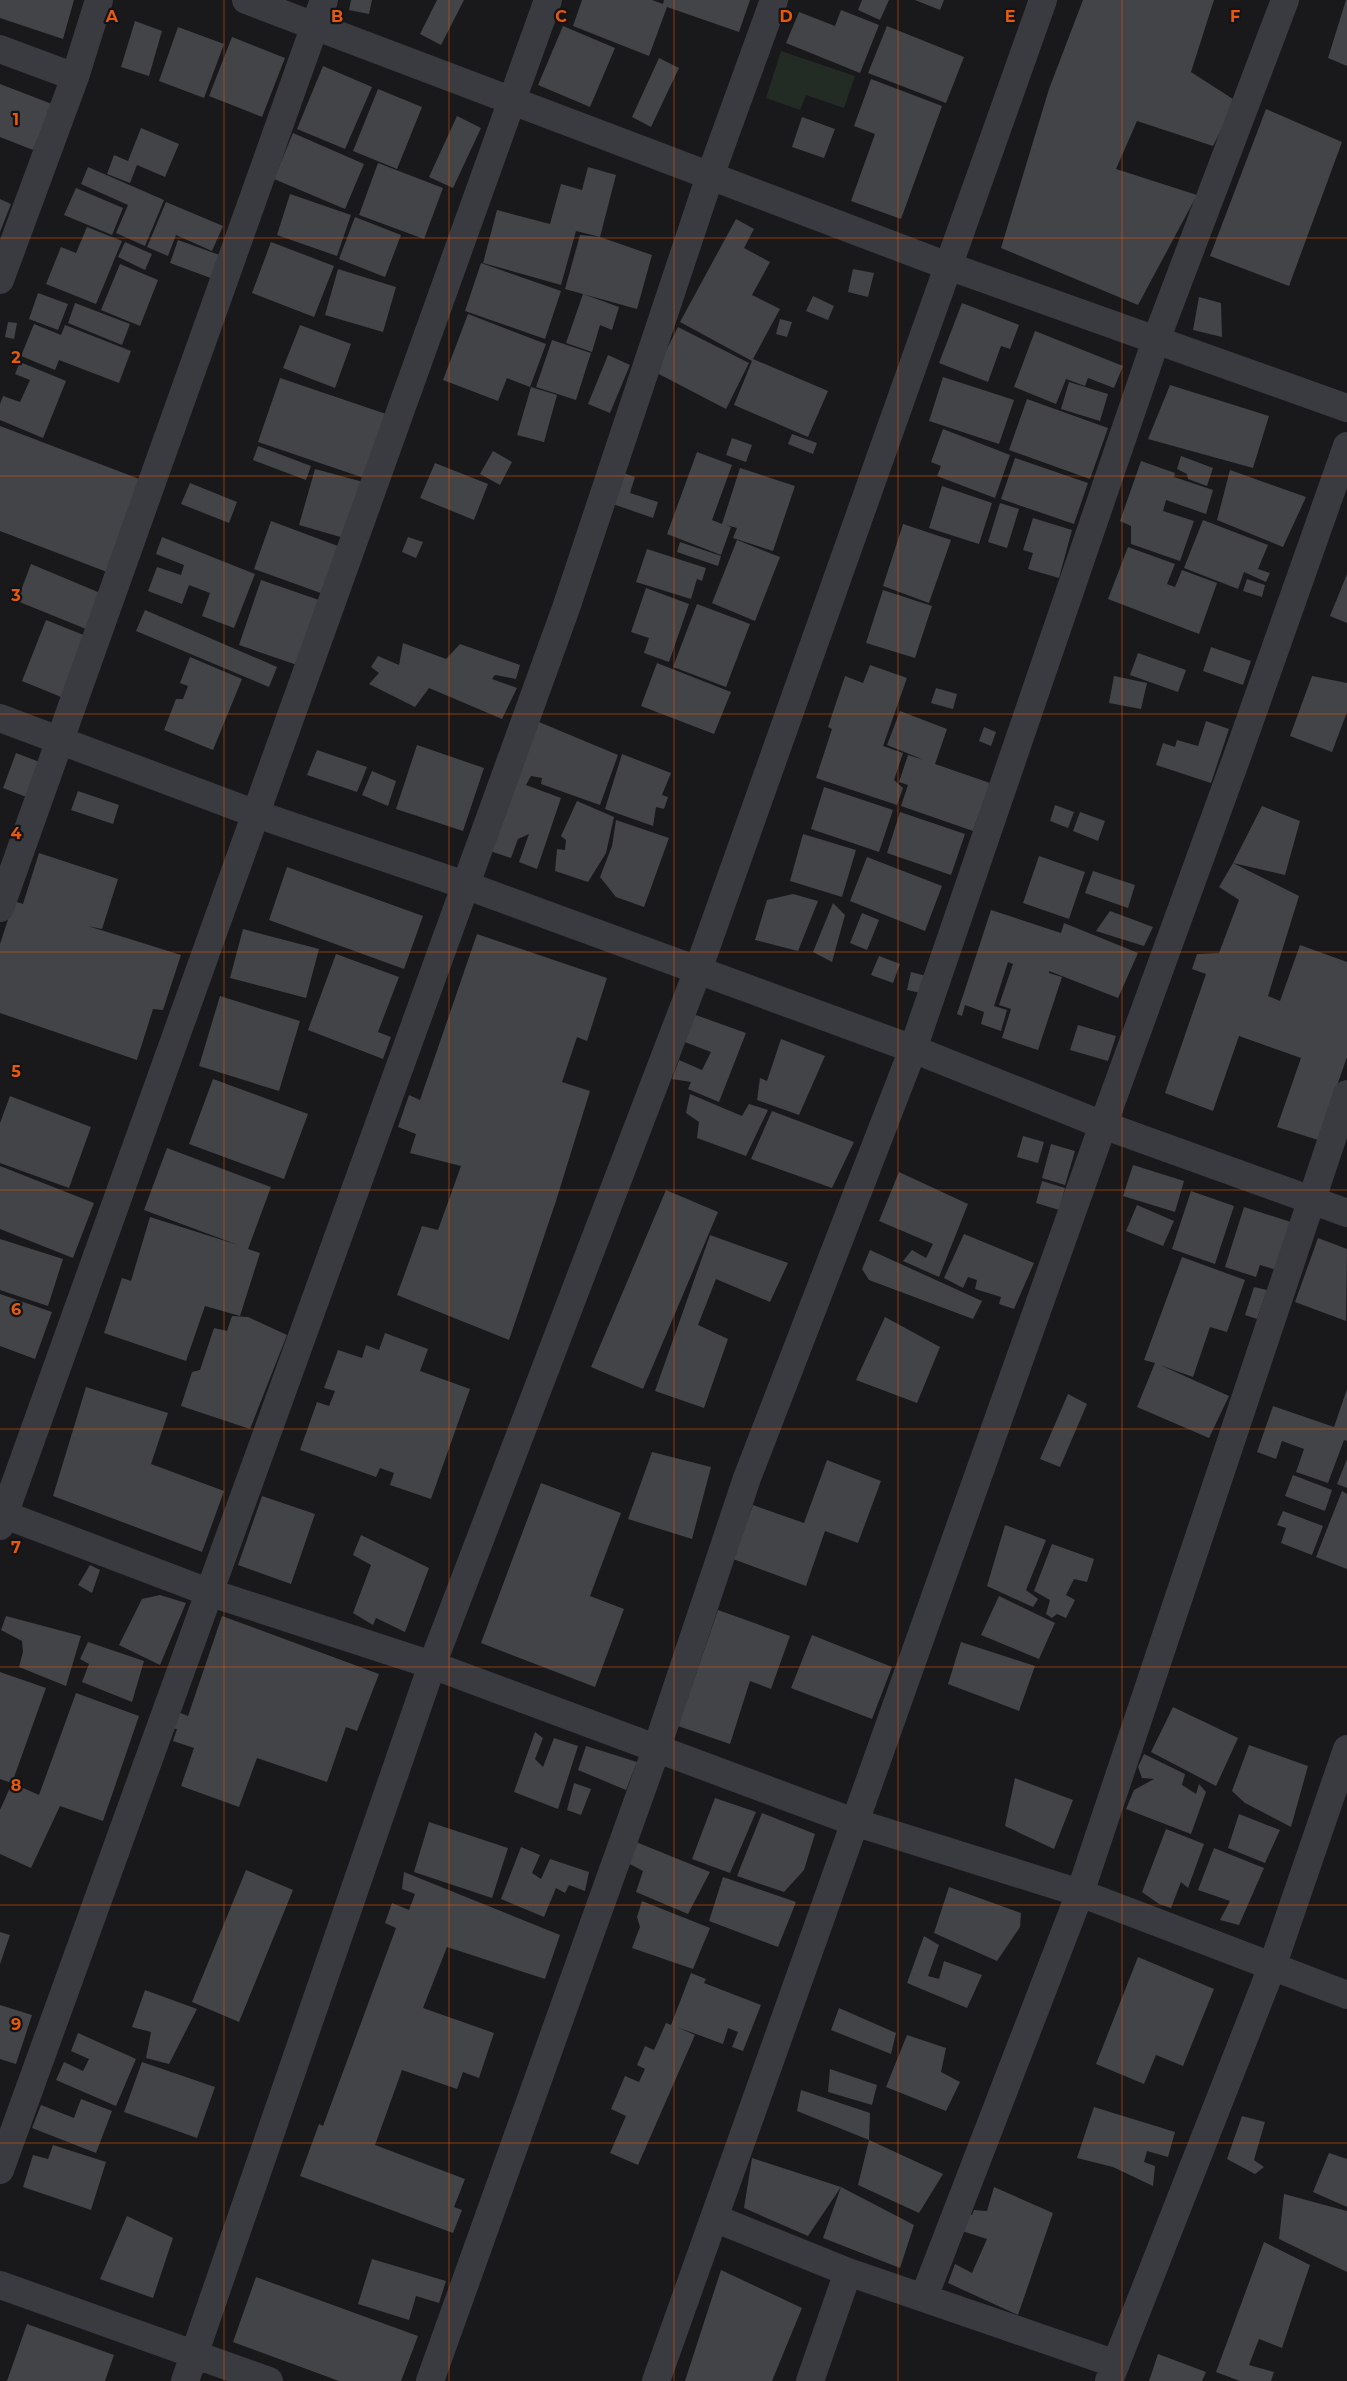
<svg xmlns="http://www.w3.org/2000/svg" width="1347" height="2381" font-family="Montserrat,sans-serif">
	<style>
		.green { fill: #232b25 }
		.building { fill: #434448 }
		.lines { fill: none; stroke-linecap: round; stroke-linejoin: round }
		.minor { stroke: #3a3b40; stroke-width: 28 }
		.grid { fill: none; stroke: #e8590c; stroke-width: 1; stroke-opacity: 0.55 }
		.grid-label { font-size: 16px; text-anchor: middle; font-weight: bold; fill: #e8590c; stroke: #141416; stroke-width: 4.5; stroke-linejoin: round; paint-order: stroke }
	</style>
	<rect width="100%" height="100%" fill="#19191b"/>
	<!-- green -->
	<path class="green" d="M781,51L855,76L844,108L806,95L800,110L766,98Z"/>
	<!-- building -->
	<path class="building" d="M0,0H74L63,39L0,18Z
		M351,0H372L369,14L349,10Z
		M437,0H464L441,45L420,34Z
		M582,0H652L663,4L664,0H750L739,32L667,7L649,56L573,26Z
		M862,0H889L880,20L858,10Z
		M915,0H944L940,10Z
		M1083,0H1214L1191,72L1236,101L1213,146L1137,121L1116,169L1197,195L1138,305L1001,248L1049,89Z
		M1346,0H1347V66L1328,58Z
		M841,10L879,25L860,73L786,43L799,12L835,26Z
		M135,21L162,31L149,76L121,67Z
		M563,26L615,48L590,107L538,85Z
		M887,26L964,57L946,103L868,73Z
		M178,27L224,44L204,98L159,81Z
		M232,37L285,58L262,117L209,96Z
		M659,58L679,68L651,127L632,117Z
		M323,66L372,87L345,149L297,129Z
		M871,79L942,106L901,219L851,201L875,134L854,126Z
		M0,84L52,104L33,150L0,137Z
		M378,89L422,107L397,169L353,151Z
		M1266,109L1342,142L1289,286L1210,256Z
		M457,116L481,128L453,188L429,177Z
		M802,117L835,129L824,158L792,147Z
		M141,128L179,144L165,177L137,165L130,183L107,174L114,155L128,161Z
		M293,133L364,164L345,209L274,179Z
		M378,163L443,188L424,239L359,215Z
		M88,167L164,200L145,246L116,233L128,205L81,184Z
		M588,167L616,175L600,237L576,231L561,285L483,263L497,210L550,224L561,184L582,190Z
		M76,188L123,208L112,235L64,215Z
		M290,194L351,215L337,256L277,235Z
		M0,199L11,204L0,232Z
		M166,202L223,226L212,251L176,235L168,256L147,247Z
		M355,217L401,235L385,277L339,259Z
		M736,219L754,229L744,248L770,262L752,295L780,309L753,359L828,391L808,437L734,405L752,361L680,322Z
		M87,227L122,241L96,304L46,284L61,247L76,253Z
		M580,235L600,237L652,255L637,309L565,289Z
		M178,240L225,257L216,280L170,263Z
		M125,242L152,254L145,270L118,257Z
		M271,242L334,266L314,317L252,293Z
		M481,263L561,291L545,339L465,311Z
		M120,264L158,280L140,326L101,310Z
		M338,269L396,287L383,332L325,315Z
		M853,269L874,273L868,297L848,292Z
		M38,293L68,304L58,330L29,319Z
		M583,294L619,307L612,330L600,325L592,352L566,343Z
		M813,296L834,306L828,320L806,311Z
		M1199,297L1221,303L1222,337L1193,330Z
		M75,303L130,324L122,345L68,323Z
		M962,303L1019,325L1010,349L1001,346L988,382L939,363Z
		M468,314L546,344L530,387L507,378L498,401L443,380Z
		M780,319L792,322L787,337L776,334Z
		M8,322L17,323L14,339L5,337Z
		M34,324L61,335L65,325L131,351L119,383L59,360L55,370L21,356Z
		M300,325L351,344L335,388L283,368Z
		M678,327L749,363L726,409L655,372Z
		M1035,331L1123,366L1114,388L1088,378L1085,386L1066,379L1056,404L1014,387Z
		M552,340L591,353L576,400L536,387Z
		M608,355L630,365L610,413L588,404Z
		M20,362L66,381L43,438L0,420V404L3,396L20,402L30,380L15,374Z
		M943,377L1014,400L999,444L929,421Z
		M280,378L392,416L370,480L258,442Z
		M1069,382L1108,394L1100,421L1061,409Z
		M1170,385L1269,416L1253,468L1148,439Z
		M531,387L557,395L544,442L517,435Z
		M1027,399L1108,428L1090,479L1009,450Z
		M0,426L142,480L107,572L0,531Z
		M943,429L1010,455L995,498L937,476L941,466L931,462Z
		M792,434L817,443L813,454L788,444Z
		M732,438L752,445L746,462L726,455Z
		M258,446L311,466L306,480L253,460Z
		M493,451L512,462L500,485L480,474Z
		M697,452L732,465L712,520L722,524L740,468L795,486L773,551L733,538L737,528L726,525L731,527L721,555L667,534Z
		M1181,456L1213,468L1207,486L1188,479L1187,474L1177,469Z
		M1015,458L1088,483L1074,524L1001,499Z
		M1141,461L1175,473L1174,477L1213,490L1206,514L1166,500L1163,511L1194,521L1180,561L1131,544V526L1120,521Z
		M435,463L488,484L474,520L420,498Z
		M315,469L367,483L351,540L299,525Z
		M1230,470L1306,497L1283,547L1217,520Z
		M620,472L635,477L630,493L658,502L653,518L610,503Z
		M190,483L237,502L229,523L181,504Z
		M942,486L992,503L979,544L929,528Z
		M1000,503L1019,509L1007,548L988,542Z
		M1033,518L1072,530L1059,578L1028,569L1033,553L1023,550Z
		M1203,520L1268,545L1258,569L1270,573L1266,582L1244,572L1238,589L1184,568Z
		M271,521L346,549L329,596L254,569Z
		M903,524L951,540L929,603L883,586Z
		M162,537L255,574L234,628L202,616L210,593L189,585L182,604L148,591L157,567L181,575L184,565L156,554Z
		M408,537L423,542L416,558L402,552Z
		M737,540L780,557L755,621L712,603Z
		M680,542L721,556L718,566L677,552Z
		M1128,547L1175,564L1167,584L1175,587L1182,570L1217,583L1199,634L1108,599Z
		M647,549L706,568L702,581L697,579L691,599L636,582Z
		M31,564L105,595L91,631L17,601Z
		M1347,574V623L1330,616Z
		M1247,579L1265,585L1262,597L1243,591Z
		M261,580L319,600L297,665L239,645Z
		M646,588L689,604L669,662L644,653L649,638L631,632Z
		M883,590L932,606L915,658L866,643Z
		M697,604L750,624L726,687L673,667Z
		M145,610L277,667L269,687L136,631Z
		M46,620L91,638L66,699L22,681Z
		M403,643L446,659L460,644L520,665L516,679L495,675L492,679L517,688L502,719L429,688L415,707L369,684L379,673L371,667L378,656L399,665Z
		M1211,647L1251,661L1243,685L1203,671Z
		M1138,653L1186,670L1178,692L1130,675Z
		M190,657L242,679L213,750L164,730L176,699H183L188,686L180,683Z
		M657,663L731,692L714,734L641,706Z
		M870,665L907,678L883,746L903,753L894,780L903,788L897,805L816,778L832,729L828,727L845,676L863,683Z
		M1114,676L1147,683L1141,709L1109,703Z
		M1312,676L1347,683V712L1332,752L1290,736Z
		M936,688L957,694L953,709L931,703Z
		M900,711L947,729L935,764L990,783L973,831L901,806L908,785L899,782L908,755L924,760L887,745Z
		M1206,721L1229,729L1211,783L1156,765L1163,743L1175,747L1177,740L1198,746Z
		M539,722L618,755L600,805L541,784L542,778L531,776L526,785L561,798L537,869L519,862L529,834L518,839L511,858L484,849Z
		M984,727L996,732L991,746L979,741Z
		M417,745L484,768L463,831L396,809Z
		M317,750L367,767L357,792L307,775Z
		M16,753L42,763L29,798L3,788Z
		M622,754L671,773L662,795L668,797L664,809L656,807L653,826L605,809Z
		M372,771L396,781L388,806L362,795Z
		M824,787L893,810L879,852L811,829Z
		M78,791L119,805L113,824L71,810Z
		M577,801L614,817L606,853L588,882L555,871L557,849L565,850L566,840L561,836Z
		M1055,805L1074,812L1068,828L1050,821Z
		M1262,806L1300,821L1285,875L1233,863Z
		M900,812L965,834L951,875L887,853Z
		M1080,812L1105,821L1098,841L1073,831Z
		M616,820L669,838L644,907L616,897L600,877L612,846Z
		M803,834L856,850L842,897L790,881Z
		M39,853L118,879L102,929L88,926L181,955L163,1010L153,1009L137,1060L0,1013V944L14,901L23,904Z
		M1039,856L1085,872L1069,919L1023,903Z
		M867,857L942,886L925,931L850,901Z
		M1233,863L1299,896L1268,996L1280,1001L1300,945L1347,962V1057L1318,1140L1277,1127L1301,1058L1239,1036L1213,1111L1165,1093L1206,974L1192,969L1197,954L1219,953L1239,900L1219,887Z
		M287,867L423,916L404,969L269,920Z
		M1093,871L1135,885L1128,908L1085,893Z
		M793,894L818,901L798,951L755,940L767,900Z
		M833,903L845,915L832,962L813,952Z
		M991,910L1061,933L1064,923L1138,953L1118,998L1049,971V973L1062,977L1038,1050L1002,1038L1011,1009L999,1005L1013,964L1008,962L994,1006L1007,1010L1001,1031L981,1024L984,1012L965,1005L962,1016L957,1014Z
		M1110,911L1153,927L1144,946L1096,931Z
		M862,913L879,920L867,950L850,943Z
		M243,929L319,949L306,998L230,978Z
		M477,934L607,978L587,1041L577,1037L562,1082L590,1091L556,1201L509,1340L397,1295L422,1226L438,1230L461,1166L410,1153L416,1134L398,1127L409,1095L420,1100Z
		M336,954L399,977L378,1032L391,1037L383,1059L308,1030Z
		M879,956L900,964L893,983L871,975Z
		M911,972L926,976L921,993L907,990Z
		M220,996L300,1021L279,1091L199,1066Z
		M693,1014L746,1033L719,1102L688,1089L691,1082L672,1079L679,1060L702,1070L711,1052L682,1041Z
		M1078,1025L1116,1036L1108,1061L1070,1050Z
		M781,1039L825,1056L799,1115L757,1100L760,1078L767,1081Z
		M213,1079L308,1114L284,1179L189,1144Z
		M690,1094L742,1116L749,1104L768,1110L746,1156L697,1138L699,1122L686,1113Z
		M10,1096L91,1127L69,1188L0,1163V1123Z
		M772,1111L854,1142L832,1188L751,1159Z
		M1023,1136L1044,1142L1038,1163L1017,1157Z
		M1051,1144L1075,1151L1065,1185L1042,1178Z
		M167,1148L271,1187L248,1249L260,1253L240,1316L205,1306L186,1361L104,1333L122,1278L131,1281L150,1217L238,1245L144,1210Z
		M1133,1165L1184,1181L1175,1212L1123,1196Z
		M0,1166L94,1203L73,1258L0,1229Z
		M899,1172L968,1204L939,1277L903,1261L912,1250L926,1258L933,1244L879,1221Z
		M1042,1181L1065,1188L1059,1210L1036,1203Z
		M666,1190L718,1212L643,1389L591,1367Z
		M1191,1191L1234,1206L1215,1264L1172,1249Z
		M1137,1205L1174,1221L1163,1246L1126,1231Z
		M1244,1207L1291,1222L1277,1270L1260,1265L1256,1277L1225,1267Z
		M964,1234L1034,1263L1014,1309L999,1304L1001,1297L975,1289L977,1280L968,1277L963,1288L944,1278Z
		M710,1235L788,1263L770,1302L716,1279L698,1325L728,1339L704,1408L655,1391Z
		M1318,1238L1347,1249L1346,1321L1295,1302Z
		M0,1239L63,1259L48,1306L0,1290Z
		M870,1250L982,1301L973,1319L869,1280L862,1269Z
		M1182,1257L1245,1280L1227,1332L1210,1327L1193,1377L1160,1365L1229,1396L1209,1438L1137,1407L1155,1363L1144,1360Z
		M1254,1287L1267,1290L1257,1319L1245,1315Z
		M0,1294L52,1312L35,1359L0,1346Z
		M232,1316L248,1317L287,1335L250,1429L181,1406L192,1372L200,1370L214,1328L227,1331Z
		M885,1317L940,1347L917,1403L856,1380Z
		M385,1333L428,1349L420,1371L470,1389L431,1499L390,1485L394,1473L380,1468L376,1477L300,1450L317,1402L329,1406L335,1391L324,1388L338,1350L362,1358L366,1345L379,1350Z
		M86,1387L168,1413L151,1464L224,1491L202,1552L53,1496Z
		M1347,1389V1441L1344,1440L1328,1483L1296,1472L1304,1449L1282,1441L1276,1459L1257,1452L1273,1406L1334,1427Z
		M1068,1394L1087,1404L1060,1467L1040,1459Z
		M652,1452L711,1467L692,1539L628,1519Z
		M1347,1459V1488L1337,1484Z
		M827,1460L881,1481L858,1543L825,1531L806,1586L733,1559L753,1505L804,1523Z
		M1293,1475L1332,1490L1325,1511L1285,1496Z
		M541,1483L621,1513L590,1596L624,1609L595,1687L481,1643Z
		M1342,1491L1347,1494V1569L1316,1557Z
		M262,1496L315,1514L291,1584L238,1565Z
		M1283,1511L1323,1526L1312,1555L1281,1543L1286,1528L1277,1525Z
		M1005,1525L1046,1540L1026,1590L1038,1599L1033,1607L987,1586Z
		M361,1535L429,1568L405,1632L376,1618L373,1625L353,1613L371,1565L353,1555Z
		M1052,1544L1094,1559L1087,1582L1074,1579L1066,1595L1075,1600L1066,1618L1057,1614L1052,1618L1046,1614L1050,1600L1034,1591Z
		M90,1565L100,1570L92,1593L78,1585Z
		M160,1595L186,1603L160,1665L119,1645L142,1599Z
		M999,1596L1055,1623L1039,1659L981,1635Z
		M718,1610L790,1636L771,1689L750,1681L730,1744L678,1726Z
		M6,1616L81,1636L66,1686L19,1667L23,1652L22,1641L1,1630Z
		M222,1616L379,1674L357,1731L346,1727L327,1782L257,1758L239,1807L181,1786L194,1748L173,1741L177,1729L172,1728L178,1712L188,1716Z
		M812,1635L892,1667L872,1719L791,1688Z
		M88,1642L144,1661L132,1702L82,1682L89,1664L80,1659Z
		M961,1642L1035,1666L1019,1711L948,1684Z
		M0,1672L46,1688L12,1783L0,1779Z
		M76,1693L139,1716L103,1821L60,1806L31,1868L0,1854V1810L12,1783L39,1795Z
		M1173,1707L1238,1738L1216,1786L1151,1752Z
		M535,1732L543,1738L535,1759L543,1767L554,1738L578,1746L558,1809L514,1792Z
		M1249,1745L1308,1766L1291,1827L1245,1803L1232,1791Z
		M586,1746L637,1762L626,1790L578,1770Z
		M1144,1754L1185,1774L1182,1785L1196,1794L1199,1784L1206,1792L1191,1834L1126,1809L1134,1790L1154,1779L1142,1778L1138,1767Z
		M1015,1778L1073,1800L1054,1849L1005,1826Z
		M574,1783L591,1789L581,1815L567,1810Z
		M715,1798L756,1812L730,1873L692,1859Z
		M762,1813L815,1834L804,1870L784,1892L737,1876Z
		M1239,1814L1280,1830L1265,1863L1228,1848Z
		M429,1822L508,1848L492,1898L414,1872Z
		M1166,1829L1204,1844L1188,1888L1181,1882L1171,1908L1159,1904L1142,1892Z
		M636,1842L710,1872L688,1914L636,1892L643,1871L626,1862Z
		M521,1847L540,1855L532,1873L541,1879L550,1859L589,1872L585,1891L569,1885L565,1893L556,1888L544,1917L501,1899Z
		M1214,1848L1264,1868L1239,1925L1220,1920L1230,1901L1198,1890Z
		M246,1870L293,1890L239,2022L192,2002Z
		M404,1872L560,1935L545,1979L447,1947L423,2008L494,2033L479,2078L463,2072L457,2089L402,2070L375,2145L465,2179L454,2207L462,2210L453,2233L300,2176L319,2124L323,2126L396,1928L385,1923L392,1903L409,1910L415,1894L402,1889Z
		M723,1877L796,1902L778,1947L709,1921Z
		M949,1887L1021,1913L1020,1927L997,1961L934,1933Z
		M642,1901L710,1928L693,1969L632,1948L640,1927L637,1917Z
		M0,1932L10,1935L0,1964Z
		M924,1936L939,1945L928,1976L939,1979L944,1961L982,1975L967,2008L907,1983Z
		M1138,1957L1214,1989L1183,2066L1156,2055L1144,2084L1096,2064Z
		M691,1973L706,1979L704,1983L761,2005L743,2051L732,2047L738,2032L728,2028L723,2044L677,2027L695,2035L638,2165L610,2153L626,2116L611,2109L625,2076L639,2082L645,2069L637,2065L645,2046L654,2050L666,2023L671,2025Z
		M145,1990L197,2009L169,2064L146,2058L151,2032L132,2027Z
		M0,2005L32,2015L16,2064L0,2059Z
		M839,2008L896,2033L891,2054L831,2030Z
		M78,2033L136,2059L116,2106L56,2080L64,2062L83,2071L89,2059L71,2051Z
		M907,2035L946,2048L941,2072L960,2082L946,2111L886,2087Z
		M142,2062L215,2087L197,2138L124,2112Z
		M830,2069L877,2085L872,2105L828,2092Z
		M801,2090L870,2113L869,2140L797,2111Z
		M81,2099L112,2111L96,2153L32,2128L41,2105L74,2118Z
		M1094,2107L1175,2132L1168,2157L1147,2151L1144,2162L1155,2166L1153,2186L1113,2167L1077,2158Z
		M1242,2116L1265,2122L1254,2160L1264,2167L1255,2174L1227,2159Z
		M869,2140L943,2174L919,2213L858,2185Z
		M53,2145L106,2162L91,2210L23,2187L33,2155L48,2159Z
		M1329,2153L1347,2159V2207L1313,2192Z
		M752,2158L841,2187L808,2236L744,2208Z
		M841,2187L914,2225L900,2268L823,2238Z
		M994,2187L1053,2213L1018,2315L948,2283L955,2264L972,2273L987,2239L962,2231L964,2211L972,2215L974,2210L987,2211Z
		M1284,2194L1347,2211V2272L1279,2239Z
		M127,2216L173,2238L153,2298L100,2279Z
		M1264,2242L1310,2265L1282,2348L1259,2339L1249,2365L1274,2372L1271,2381H1240L1216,2372Z
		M372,2259L446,2281L439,2303L416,2296L409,2320L358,2304Z
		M721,2270L802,2308L772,2381H685Z
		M256,2277L418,2336L401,2381H339L233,2342Z
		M27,2324L114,2355L105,2381H7Z
		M1158,2354L1206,2372L1202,2381H1149Z"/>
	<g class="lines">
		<!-- minor -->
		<path class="minor" d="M246,0L948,266L1347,408
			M0,49L75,77
			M0,280L75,77L99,0
			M0,718L256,814L465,885L913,1049L1103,1125L1347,1213
			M0,908L324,0
			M0,1513L208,1592L432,1665L854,1822L1080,1893L1347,1995
			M0,1526L548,0
			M0,2170L566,608L710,176L774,0
			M714,2218L848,2272L1116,2364
			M0,2285L269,2381
			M924,2297L1080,1893L1347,1094
			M185,2381L432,1665L698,970L1043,0
			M430,2381L656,1750L747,1478L913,1049L1156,340L1285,0
			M656,2381L1103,1125L1238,754L1347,446
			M810,2381L848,2272
			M1109,2381L1272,1967L1347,1749"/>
	</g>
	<!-- grid -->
	<path class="grid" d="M224,0V2381M449,0V2381M674,0V2381M898,0V2381M1122,0V2381M0,238H1347M0,476H1347M0,714H1347M0,952H1347M0,1190H1347M0,1429H1347M0,1667H1347M0,1905H1347M0,2143H1347"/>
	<g class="grid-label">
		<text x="112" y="22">A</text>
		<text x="337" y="22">B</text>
		<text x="561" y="22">C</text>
		<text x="786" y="22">D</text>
		<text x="1010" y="22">E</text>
		<text x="1235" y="22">F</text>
		<text x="16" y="125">1</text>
		<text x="16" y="363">2</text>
		<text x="16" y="601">3</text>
		<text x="16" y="839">4</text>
		<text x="16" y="1077">5</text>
		<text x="16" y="1315">6</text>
		<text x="16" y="1553">7</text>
		<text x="16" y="1791">8</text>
		<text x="16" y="2030">9</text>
	</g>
</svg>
